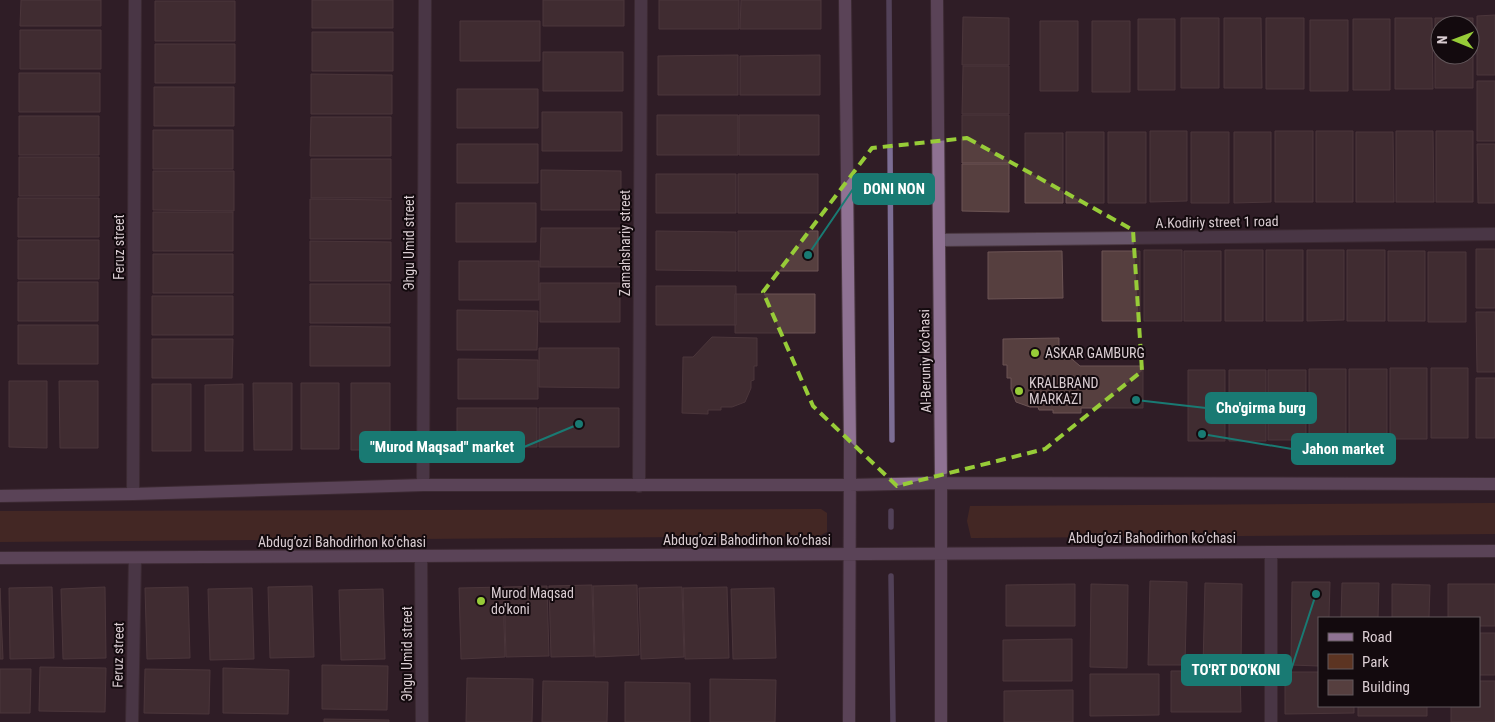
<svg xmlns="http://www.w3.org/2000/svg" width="1495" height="722" font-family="'Roboto Condensed',sans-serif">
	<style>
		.green { fill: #5c3422 }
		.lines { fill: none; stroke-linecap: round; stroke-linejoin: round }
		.stream { stroke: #7c6d94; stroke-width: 5.5 }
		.building { fill: #563f3f; stroke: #6c5454; fill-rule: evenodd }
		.street-casing { stroke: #4b3942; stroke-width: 14 }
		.secondary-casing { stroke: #4b3942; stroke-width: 14 }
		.street { stroke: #68566a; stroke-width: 12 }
		.secondary { stroke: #8f7293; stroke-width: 12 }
		.marked { fill: none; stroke: #97cc38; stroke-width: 4; stroke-dasharray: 10 6; stroke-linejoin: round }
		.poi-dot { fill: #97cc38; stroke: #130a0e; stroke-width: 2 }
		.labels { text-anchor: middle; stroke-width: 4; stroke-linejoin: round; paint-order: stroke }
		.street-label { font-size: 14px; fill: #dacdd2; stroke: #130a0e }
		.poi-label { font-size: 14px; fill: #dacdd2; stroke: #130a0e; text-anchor: start }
		.leader { fill: none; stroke: #197a73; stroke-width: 2 }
		.callout-dot { fill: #197a73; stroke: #130a0e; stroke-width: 2 }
		.callout { fill: #197a73; stroke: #197a73; stroke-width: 2 }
		.callout-label { font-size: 15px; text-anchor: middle; font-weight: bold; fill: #fff }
	</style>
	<rect width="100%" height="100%" fill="#301d26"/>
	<!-- green -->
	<path class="green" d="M1495,503V534L971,538L967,521L970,506Z
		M821,509L827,513V532L819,536L0,542V511Z"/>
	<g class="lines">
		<!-- stream -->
		<path class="stream" d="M889,0L892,440
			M891,511V527
			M891,576L893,722"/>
	</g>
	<!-- building -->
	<path class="building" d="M21,0H101V26H20Z
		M312,0H393V28H312Z
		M543,0H624V26H543Z
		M659,0H739V29H659Z
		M741,0H821V29H740Z
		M155,1H235V41H155Z
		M1495,15V75H1477V16Z
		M963,17L1009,18V65H962Z
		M1181,18H1219V88H1181Z
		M1224,18H1261L1262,88H1224Z
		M1266,18H1304V89H1266Z
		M1395,18H1432L1433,89H1395Z
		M1435,18H1473V88H1435ZM1440,25H1470V55H1440Z
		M1138,19H1175V90H1138Z
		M1353,19H1390V90H1353Z
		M1310,20H1348V91H1310Z
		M460,21H540V61H460Z
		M1040,21H1078V91H1040Z
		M1092,21H1130V92H1092Z
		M20,30H101V69H20Z
		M312,32H393V71H312Z
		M155,44H235V83H155Z
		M543,52H623V91H543Z
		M738,55V95H658V56Z
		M820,55V95H740V56Z
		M963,66H1009V114H962Z
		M19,73H100V112H19Z
		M311,74L392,75V114H311Z
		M1477,81H1495V141H1477Z
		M154,87H234V126H154Z
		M457,89H538V128H457Z
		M542,112H622V151H542Z
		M657,115H738V155H657Z
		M739,115H819V155H739Z
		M962,115H1009V163H962Z
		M19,116H99V155H19Z
		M311,117H391V156H310Z
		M153,130H233V169H153Z
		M1150,131H1187V201L1150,202Z
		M1275,131H1313V202H1275Z
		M1316,131H1353V202H1316Z
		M1396,131H1433L1434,202H1396Z
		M1436,131H1473V202H1436Z
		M1066,132H1104V203H1066Z
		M1108,132H1146V203H1108Z
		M1191,132H1229V203H1191Z
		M1234,132H1271V202L1234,203Z
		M1356,132H1393L1394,202H1356Z
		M1025,133H1063V203H1025Z
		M457,144H538V183H457Z
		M1477,144H1495V203H1478Z
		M19,157H99V196H19Z
		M311,159H391V198H311Z
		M962,164H1009V212L962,211Z
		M541,170L621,171V210H541Z
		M153,171H234V211L153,210Z
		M656,174H736V213H656Z
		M738,174H818V213H738Z
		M18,198H99V237H18Z
		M310,199L391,200V239H310Z
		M456,203H536V242H456Z
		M153,212H233V251H153Z
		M541,228H621V267H540Z
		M656,231L736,232V271L656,270Z
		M738,231H818V271H738Z
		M18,240H99V279H18Z
		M310,241L391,242V281H310Z
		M1476,249H1495V308H1476Z
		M1144,250H1182V321H1144Z
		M1225,250H1263V321H1225Z
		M1266,250H1303V321H1266Z
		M1307,250H1344V320L1307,321Z
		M1347,250H1385V321H1347Z
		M1062,251L1063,298L988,299V252Z
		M1102,251H1140V321H1102Z
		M1184,251H1221V321H1184Z
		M1388,251H1425V321H1388Z
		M1428,252H1466V322H1428Z
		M153,254H233V293H153Z
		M459,261H539V300H459Z
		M18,282H98V321H18Z
		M540,283H620V322H540Z
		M310,284H390V323H310Z
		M656,286H736V325H656Z
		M735,294H815V333H735Z
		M152,296H233V335H152Z
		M457,310L538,311L537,350H457Z
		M1476,312H1495V372H1477Z
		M18,325H98V364H18Z
		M310,326L390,327V366H310Z
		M712,337L757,338V366H754V380L751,381V388L745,402L732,407H721V410H708V414L682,413L683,357H693Z
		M1059,338V348L1080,366H1143V408H1081V413H1053V410H1039L1038,407H1030L1016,402L1011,389V378H1007V365H1003V339Z
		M152,339H233L232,378H152Z
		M539,348H619V388L539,387Z
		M458,359L538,360V399H458Z
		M1390,368H1427V439H1390Z
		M1431,368H1468V438H1431Z
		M1309,369H1346V440H1309Z
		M1349,369H1387V439H1349Z
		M1188,370H1225V441H1188Z
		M1229,370H1266V441H1229Z
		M1268,370H1306V440H1268Z
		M1476,378H1495V438H1476Z
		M9,381H47V448L9,447Z
		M59,381H98V448H60Z
		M253,383H292V450H254Z
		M301,383H339V449H301Z
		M351,383H390V450H351Z
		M152,384H191V451H152Z
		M243,384V451H205V385Z
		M457,408H537V447H457Z
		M539,408H619V447H539Z
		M1150,581L1187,582L1185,665H1148Z
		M1292,582H1330L1329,618H1319V666L1291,665Z
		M1205,583L1242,584L1241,667H1203Z
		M1342,583H1379L1378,618H1341Z
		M1075,584V626H1006V585Z
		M1091,584L1128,585L1127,668L1090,667Z
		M1392,584L1430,585L1429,618H1392Z
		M1448,584H1495V626H1479V618H1448Z
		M592,585L594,656L551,657L549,586Z
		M637,585L639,655L595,657L593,586Z
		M312,586L314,657L270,658L268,587Z
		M547,586L549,656L506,657L504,587Z
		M52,587L54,658L10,659L9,588Z
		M105,587L106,658L63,659L61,589Z
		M188,587L190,658L147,659L145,588Z
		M503,587L505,657L461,659L459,588Z
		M682,587L684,657L641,659L639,588Z
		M727,587L729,658L685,659L683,588Z
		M0,588L3,659H0Z
		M252,588L254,659L210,660L208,589Z
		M774,588L776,658L733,659L731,589Z
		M383,589L385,659L341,660L339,590Z
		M1479,633H1495V675H1479Z
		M1072,639V681H1003V640Z
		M322,665L388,666L387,710L322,709Z
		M40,667L106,668L105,712L39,711Z
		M223,668L289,670L288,714L223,713Z
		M0,669H31L30,713H0Z
		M145,669L210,670L209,714L144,713Z
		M1171,671H1240L1241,712H1171Z
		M1285,672H1319V706H1354V713L1285,714Z
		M1090,674H1159V715L1090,716Z
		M467,678L533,679L532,722H466Z
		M710,679L776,680L775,722H710Z
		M543,681L608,682L607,722H542Z
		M1479,681H1495V722H1451V706H1479Z
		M625,682L690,683V722H625Z
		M1073,690V722H1004V691Z
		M1358,706H1427V716H1358Z
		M324,719L389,720V722H324Z"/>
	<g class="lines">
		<defs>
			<path id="street" d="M939,240L1495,234
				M423,485L425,0
				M639,486L641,0
				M133,494L135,0
				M421,556L422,722
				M132,722L135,558
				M1271,722V552"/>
			<path id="secondary" d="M845,0L850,446L849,722
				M937,0L941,483V722
				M0,496L133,494L423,485H849L941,483L1495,484
				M0,558L1495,551"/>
		</defs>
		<!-- street casing -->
		<use href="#street" class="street-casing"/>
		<!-- secondary casing -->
		<use href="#secondary" class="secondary-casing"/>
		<!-- street -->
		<use href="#street" class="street"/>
		<!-- secondary -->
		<use href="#secondary" class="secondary"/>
	</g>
	<!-- marked area -->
	<path d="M0 0H1495V722H0ZM967,138L1133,230L1142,371L1045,449L897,486L813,406L763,292L872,148Z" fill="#301d26" fill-opacity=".55" fill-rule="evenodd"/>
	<path class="marked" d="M967,138L1133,230L1142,371L1045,449L897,486L813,406L763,292L872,148Z"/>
	<!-- markers -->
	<g class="poi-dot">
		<circle cx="1035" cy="353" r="5"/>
		<circle cx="1019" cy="391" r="5"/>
		<circle cx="481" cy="601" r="5"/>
	</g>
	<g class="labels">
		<!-- street labels -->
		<g class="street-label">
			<text transform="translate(1217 222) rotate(-1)" y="5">A.Kodiriy street 1 road</text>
			<text transform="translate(409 243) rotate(-90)" y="5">Эhgu Umid street</text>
			<text transform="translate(625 243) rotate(-90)" y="5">Zamahshariy street</text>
			<text transform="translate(119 247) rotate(-90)" y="5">Feruz street</text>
			<text transform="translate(925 361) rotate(-91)" y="5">Al-Beruniy ko’chasi</text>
			<text x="1152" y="543">Abdug’ozi Bahodirhon ko’chasi</text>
			<text x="747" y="545">Abdug’ozi Bahodirhon ko’chasi</text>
			<text x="342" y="547">Abdug’ozi Bahodirhon ko’chasi</text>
			<text transform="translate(407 654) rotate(-90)" y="5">Эhgu Umid street</text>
			<text transform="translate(118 655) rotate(-89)" y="5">Feruz street</text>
		</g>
		<!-- poi labels -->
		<g class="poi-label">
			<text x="1045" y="358">ASKAR GAMBURG</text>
			<text x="1029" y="388">KRALBRAND<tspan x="1029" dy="16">MARKAZI</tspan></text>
			<text x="491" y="598">Murod Maqsad<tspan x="491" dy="16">do'koni</tspan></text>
		</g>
	</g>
	<!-- callouts -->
	<path class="leader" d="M808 255L853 189M1136 400L1206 408M579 424L524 447M1202 434L1292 449M1316 594L1291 670"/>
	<g class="callout-dot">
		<circle cx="808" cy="255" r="5"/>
		<circle cx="1136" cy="400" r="5"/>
		<circle cx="579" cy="424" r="5"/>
		<circle cx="1202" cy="434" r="5"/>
		<circle cx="1316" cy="594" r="5"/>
	</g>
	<g class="callout">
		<rect x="853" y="174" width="81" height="30" rx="5"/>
		<rect x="1206" y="393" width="110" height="30" rx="5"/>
		<rect x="360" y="432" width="164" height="30" rx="5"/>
		<rect x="1292" y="434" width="103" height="30" rx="5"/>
		<rect x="1182" y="655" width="109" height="30" rx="5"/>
	</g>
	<g class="callout-label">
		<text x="894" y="194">DONI NON</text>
		<text x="1261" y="413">Cho'girma burg</text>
		<text x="442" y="452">"Murod Maqsad" market</text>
		<text x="1343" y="454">Jahon market</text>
		<text x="1236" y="675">TO'RT DO'KONI</text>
	</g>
	<!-- legend -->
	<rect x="1318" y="617" width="162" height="90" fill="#130a0e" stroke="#63585c"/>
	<rect x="1328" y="633" width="25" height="8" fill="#8f7293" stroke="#63585c"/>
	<text x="1362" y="642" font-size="15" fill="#dacdd2">Road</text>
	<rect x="1328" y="654" width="25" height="15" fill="#5c3422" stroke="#63585c"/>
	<text x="1362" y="667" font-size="15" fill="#dacdd2">Park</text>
	<rect x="1328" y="680" width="25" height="15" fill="#563f3f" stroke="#63585c"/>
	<text x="1362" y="692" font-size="15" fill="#dacdd2">Building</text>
	<!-- north arrow -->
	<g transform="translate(1455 40) rotate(271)"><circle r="24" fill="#130a0e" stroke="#63585c"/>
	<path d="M0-4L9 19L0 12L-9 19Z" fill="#97cc38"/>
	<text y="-8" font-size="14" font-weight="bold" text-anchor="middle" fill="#dacdd2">N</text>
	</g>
</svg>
